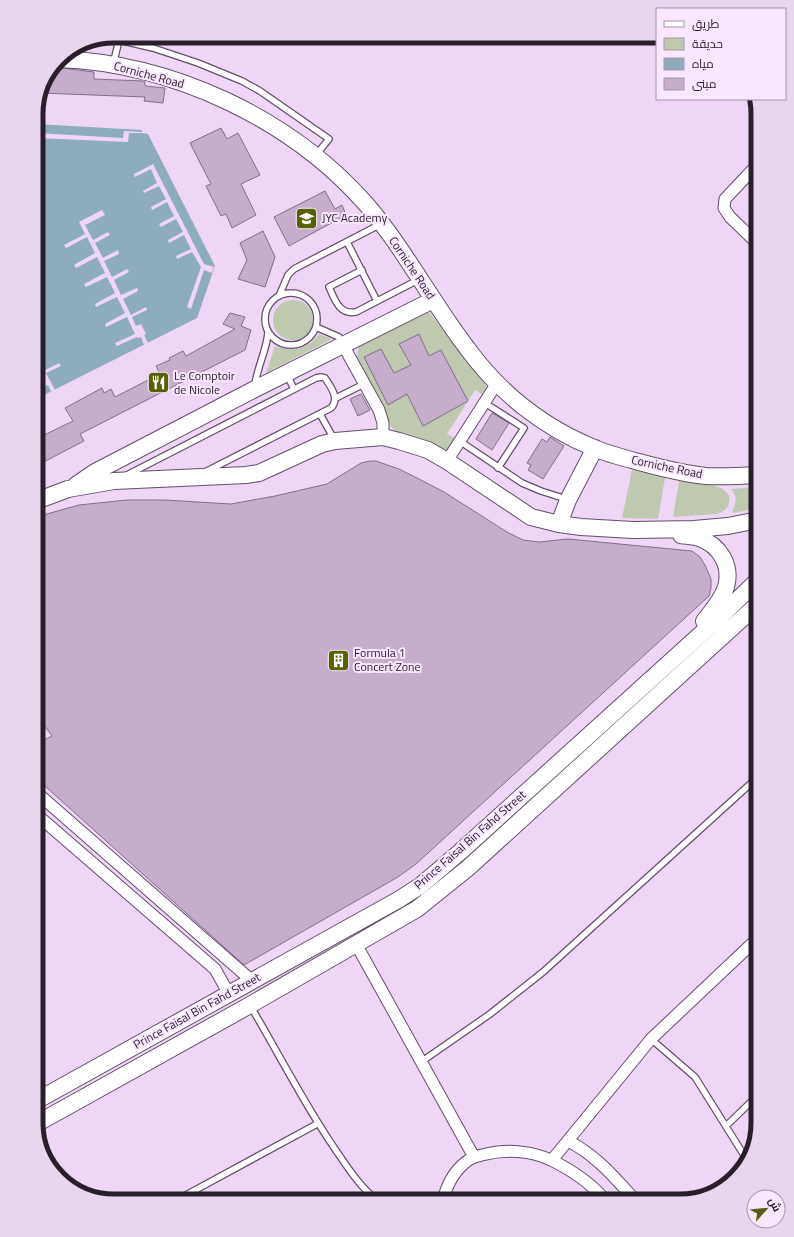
<svg xmlns="http://www.w3.org/2000/svg" width="794" height="1237" font-family="'Titillium Web',Cairo,sans-serif">
	<style>
		.green { fill: #bfc9af }
		.water { fill: #8eadbc }
		.pier { fill: #efd6f6 }
		.building { fill: #c5adcb; stroke: #836d89 }
		.lines { fill: none; stroke-linecap: round; stroke-linejoin: round }
		.lane-casing { stroke: #644f6a; stroke-width: 8 }
		.street-casing { stroke: #644f6a; stroke-width: 13 }
		.secondary-casing { stroke: #644f6a; stroke-width: 18 }
		.lane { stroke: #fff; stroke-width: 5.5 }
		.street { stroke: #fff; stroke-width: 11 }
		.secondary { stroke: #fff; stroke-width: 16 }
		.labels { text-anchor: middle; stroke-width: 4; stroke-linejoin: round; paint-order: stroke }
		.street-label { font-size: 12px; fill: #281f2a; stroke: #f9e6ff }
		.poi-label { font-size: 12px; fill: #281f2a; stroke: #f9e6ff; text-anchor: start }
		.rim { fill: none; stroke: #281f2a; stroke-width: 5 }
	</style>
	<rect width="100%" height="100%" fill="#efd6f6"/>
	<!-- green -->
	<path class="green" d="M273 320a20 20 0 1 1 40 0a20 20 0 1 1-40 0Z
		M426,311L430,313L488,388L484,395L475,390L447,434L456,439L449,451H446C438,448 430,443 422,441C411,437 401,436 392,428L357,358L359,345Z
		M319,334L332,339L266,373L275,346C292,353 309,349 319,334Z
		M632,470L665,478L658,519L622,518Z
		M679,481C690,483 734,482 729,502C728,509 723,512 716,514L673,517Z
		M758,487V508L733,513L732,512C736,503 738,496 731,489Z"/>
	<!-- water -->
	<path class="water" d="M36,124L142,130V133L148,134L215,266L197,318L36,399Z"/>
	<!-- pier -->
	<path class="pier" d="M124,131L142,132V133H129L128,142L36,138V133L123,138Z
		M153,164L204,264L214,267L212,273L204,270L191,309L187,307L201,267L192,252L177,259L176,256L191,249L184,235L169,243L168,240L183,232L176,219L161,227L159,224L174,216L167,202L152,210L151,207L166,199L159,186L144,193L143,191L157,183L151,169L135,177L134,174Z
		M102,210L105,215L85,225L93,240L108,232L110,235L95,243L103,258L118,250L119,254L104,261L112,277L127,269L129,272L114,280L121,295L137,288L138,291L123,299L131,315L146,307L147,310L132,317L136,326L141,324L146,334L144,335L148,343L144,345L141,337L138,338L137,337L117,346L115,343L135,334L127,317L106,327L105,324L125,313L117,297L96,307L95,304L115,293L107,277L86,287L84,284L105,273L97,257L76,268L74,265L95,253L87,237L66,248L64,245L85,234L79,222Z
		M36,362L41,372L59,363L61,366L46,373L55,390L51,391L48,385L43,387L41,383L36,385V382L39,380L36,375Z"/>
	<!-- building -->
	<path class="building" d="M53,67L94,72V79L143,81L145,82V86L165,88L163,103L144,101L145,97L40,93L42,84Z
		M221,128L227,139L238,133L260,175L241,184L256,215L232,228L226,214L221,216L206,186L211,184L190,143Z
		M325,191L335,209L342,205L346,215L289,246L274,217Z
		M263,231L275,257L265,287L238,279L247,260L240,243Z
		M230,313L245,317L241,326L251,330L245,350L80,434L84,441L36,466V439L73,421L65,408L102,388L104,393L111,389L115,397L160,374L156,366L170,360L169,358L183,351L186,356L235,329L223,324Z
		M419,334L429,356L441,350L468,401L423,426L407,394L388,405L364,357L381,349L394,373L411,365L399,344Z
		M361,394L370,410L358,416L350,399Z
		M492,413L509,423L492,450L476,439Z
		M550,437L564,446L543,479L528,470L531,465L527,463L542,439L547,442Z
		M370,461H376L399,469L421,480L444,492L507,532L523,540L539,542L568,539L692,551L700,557L705,565L711,579V588L709,596L416,864L398,877L244,965L36,778V744L52,736L36,714V517L79,505L127,500H165L231,504L275,496L327,484L361,463Z"/>
	<g class="lines">
		<defs>
			<path id="lane" d="M106,37L153,48L198,63L242,81L260,91L329,139L316,155
				M113,65L119,40
				M347,242L377,301
				M362,270L329,287C335,300 339,315 356,312L418,280
				M265 319a26 26 0 1 1 52 0a26 26 0 1 1-52 0Z
				M279,296L288,275L294,269L381,224
				M316,327L339,337L343,344
				M287,375L294,389
				M255,385C257,367 267,350 268,332
				M336,398L364,384
				M485,403L524,428L498,468
				M320,414L334,439
				M461,442L522,483L541,491L566,499
				M125,476L316,378L321,377L325,378C331,387 340,399 331,408L205,472
				M251,1007C279,1054 304,1104 335,1149C348,1168 360,1187 378,1201
				M651,1039L695,1077L747,1160
				M421,1062L490,1014L543,972L758,777
				M726,1126L758,1095
				M175,1201L317,1124"/>
			<path id="street" d="M758,244L730,217L724,208L725,199L758,164
				M343,345L379,410L383,423V437
				M447,461L497,383
				M36,792L251,980
				M36,814L215,969L229,994
				M356,944L474,1157
				M568,1141C596,1155 615,1178 636,1201
				M552,1160L651,1039L758,938
				M443,1201C447,1183 455,1169 470,1159C474,1157 478,1156 482,1155C505,1149 531,1150 553,1161C573,1171 592,1184 606,1201"/>
			<path id="secondary" d="M58,59C172,63 290,118 366,204C404,248 431,301 467,348C499,392 543,427 594,448C608,454 624,458 639,462C661,468 684,474 706,476C723,477 741,476 758,475
				M76,485L95,472L255,389L433,300
				M36,501L68,489L114,481L246,475L259,473L322,444L335,441L383,437L399,441L428,450L447,461L531,517L559,524L581,527L633,530L694,529L728,526L758,520
				M559,524L568,500L595,448
				M681,535C687,536 694,536 699,538C720,545 732,566 726,587C722,600 712,611 704,621
				M36,1101L398,900L420,886L460,852L722,615L758,580
				M36,1124L250,1005L417,909L468,868L758,604"/>
		</defs>
		<!-- lane casing -->
		<use href="#lane" class="lane-casing"/>
		<!-- street casing -->
		<use href="#street" class="street-casing"/>
		<!-- secondary casing -->
		<use href="#secondary" class="secondary-casing"/>
		<!-- lane -->
		<use href="#lane" class="lane"/>
		<!-- street -->
		<use href="#street" class="street"/>
		<!-- secondary -->
		<use href="#secondary" class="secondary"/>
	</g>
	<!-- icons -->
	<defs>
		<symbol id="school-square" viewBox="-11 -11 22 22"><rect x="-9" y="-9" width="18" height="18" rx="4" fill="#566201" stroke="#f9e6ff"/><path d="M0-5L7-2L0 1L-7-2ZM-4 1L0 2.5L4 1V4Q0 6-4 4Z" fill="#fff"/></symbol>
		<symbol id="restaurant-square" viewBox="-11 -11 22 22"><rect x="-9" y="-9" width="18" height="18" rx="4" fill="#566201" stroke="#f9e6ff"/><path d="M-5-6h1v4h1v-4h1v4h1v-4h1v5L-1.5 .5V6h-2V.5L-5-1ZM5-6V6H3V1.5H1.5Q1.5-4 5-6Z" fill="#fff"/></symbol>
		<symbol id="building-square" viewBox="-11 -11 22 22"><rect x="-9" y="-9" width="18" height="18" rx="4" fill="#566201" stroke="#f9e6ff"/><path d="M-4-6H4V6H1V3H-1V6H-4ZM-2.5-4.3h1.7v1.8h-1.7ZM.8-4.3h1.7v1.8H.8ZM-2.5-1h1.7V.8h-1.7ZM.8-1h1.7V.8H.8Z" fill="#fff"/></symbol>
	</defs>
	<g fill-rule="evenodd">
		<use href="#school-square" x="294" y="206" width="25" height="25"/>
		<use href="#restaurant-square" x="146" y="370" width="25" height="25"/>
		<use href="#building-square" x="326" y="648" width="25" height="25"/>
	</g>
	<g class="labels">
		<!-- street labels -->
		<g class="street-label">
			<text transform="translate(149 75) rotate(15)" y="4">Corniche Road</text>
			<text transform="translate(412 268) rotate(56)" y="4">Corniche Road</text>
			<text transform="translate(667 467) rotate(12)" y="4">Corniche Road</text>
			<text transform="translate(470 840) rotate(-41)" y="4">Prince Faisal Bin Fahd Street</text>
			<text transform="translate(197 1011) rotate(-29)" y="4">Prince Faisal Bin Fahd Street</text>
		</g>
		<!-- poi labels -->
		<g class="poi-label">
			<text x="322" y="222">JYC Academy</text>
			<text x="174" y="380">Le Comptoir<tspan x="174" dy="14">de Nicole</tspan></text>
			<text x="354" y="657">Formula 1<tspan x="354" dy="14">Concert Zone</tspan></text>
		</g>
	</g>
	<!-- crop -->
	<path d="M0 0H794V1237H0ZM114 43H680A71 71 0 0 1 751 114V1123A71 71 0 0 1 680 1194H114A71 71 0 0 1 43 1123V114A71 71 0 0 1 114 43Z" fill="#e8d6ee" fill-rule="evenodd"/>
	<path class="rim" d="M114 43H680A71 71 0 0 1 751 114V1123A71 71 0 0 1 680 1194H114A71 71 0 0 1 43 1123V114A71 71 0 0 1 114 43Z"/>
	<!-- legend -->
	<rect x="656" y="8" width="130" height="92" fill="#f9e6ff" stroke="#a596aa"/>
	<rect x="664" y="21" width="20" height="6" fill="#ffffff" stroke="#a596aa"/>
	<text x="692" y="28" font-size="12" fill="#281f2a">طريق</text>
	<rect x="664" y="38" width="20" height="12" fill="#bfc9af" stroke="#a596aa"/>
	<text x="692" y="48" font-size="12" fill="#281f2a">حديقة</text>
	<rect x="664" y="58" width="20" height="12" fill="#8eadbc" stroke="#a596aa"/>
	<text x="692" y="68" font-size="12" fill="#281f2a">مياه</text>
	<rect x="664" y="78" width="20" height="12" fill="#c5adcb" stroke="#a596aa"/>
	<text x="692" y="88" font-size="12" fill="#281f2a">مبنى</text>
	<!-- north arrow -->
	<g transform="translate(766 1209) rotate(63)"><circle r="19" fill="#f9e6ff" stroke="#a596aa"/>
	<path d="M0-3L7 15L0 10L-7 15Z" fill="#566201"/>
	<text y="-6" font-size="11" font-weight="bold" text-anchor="middle" fill="#281f2a">ش</text>
	</g>
</svg>
